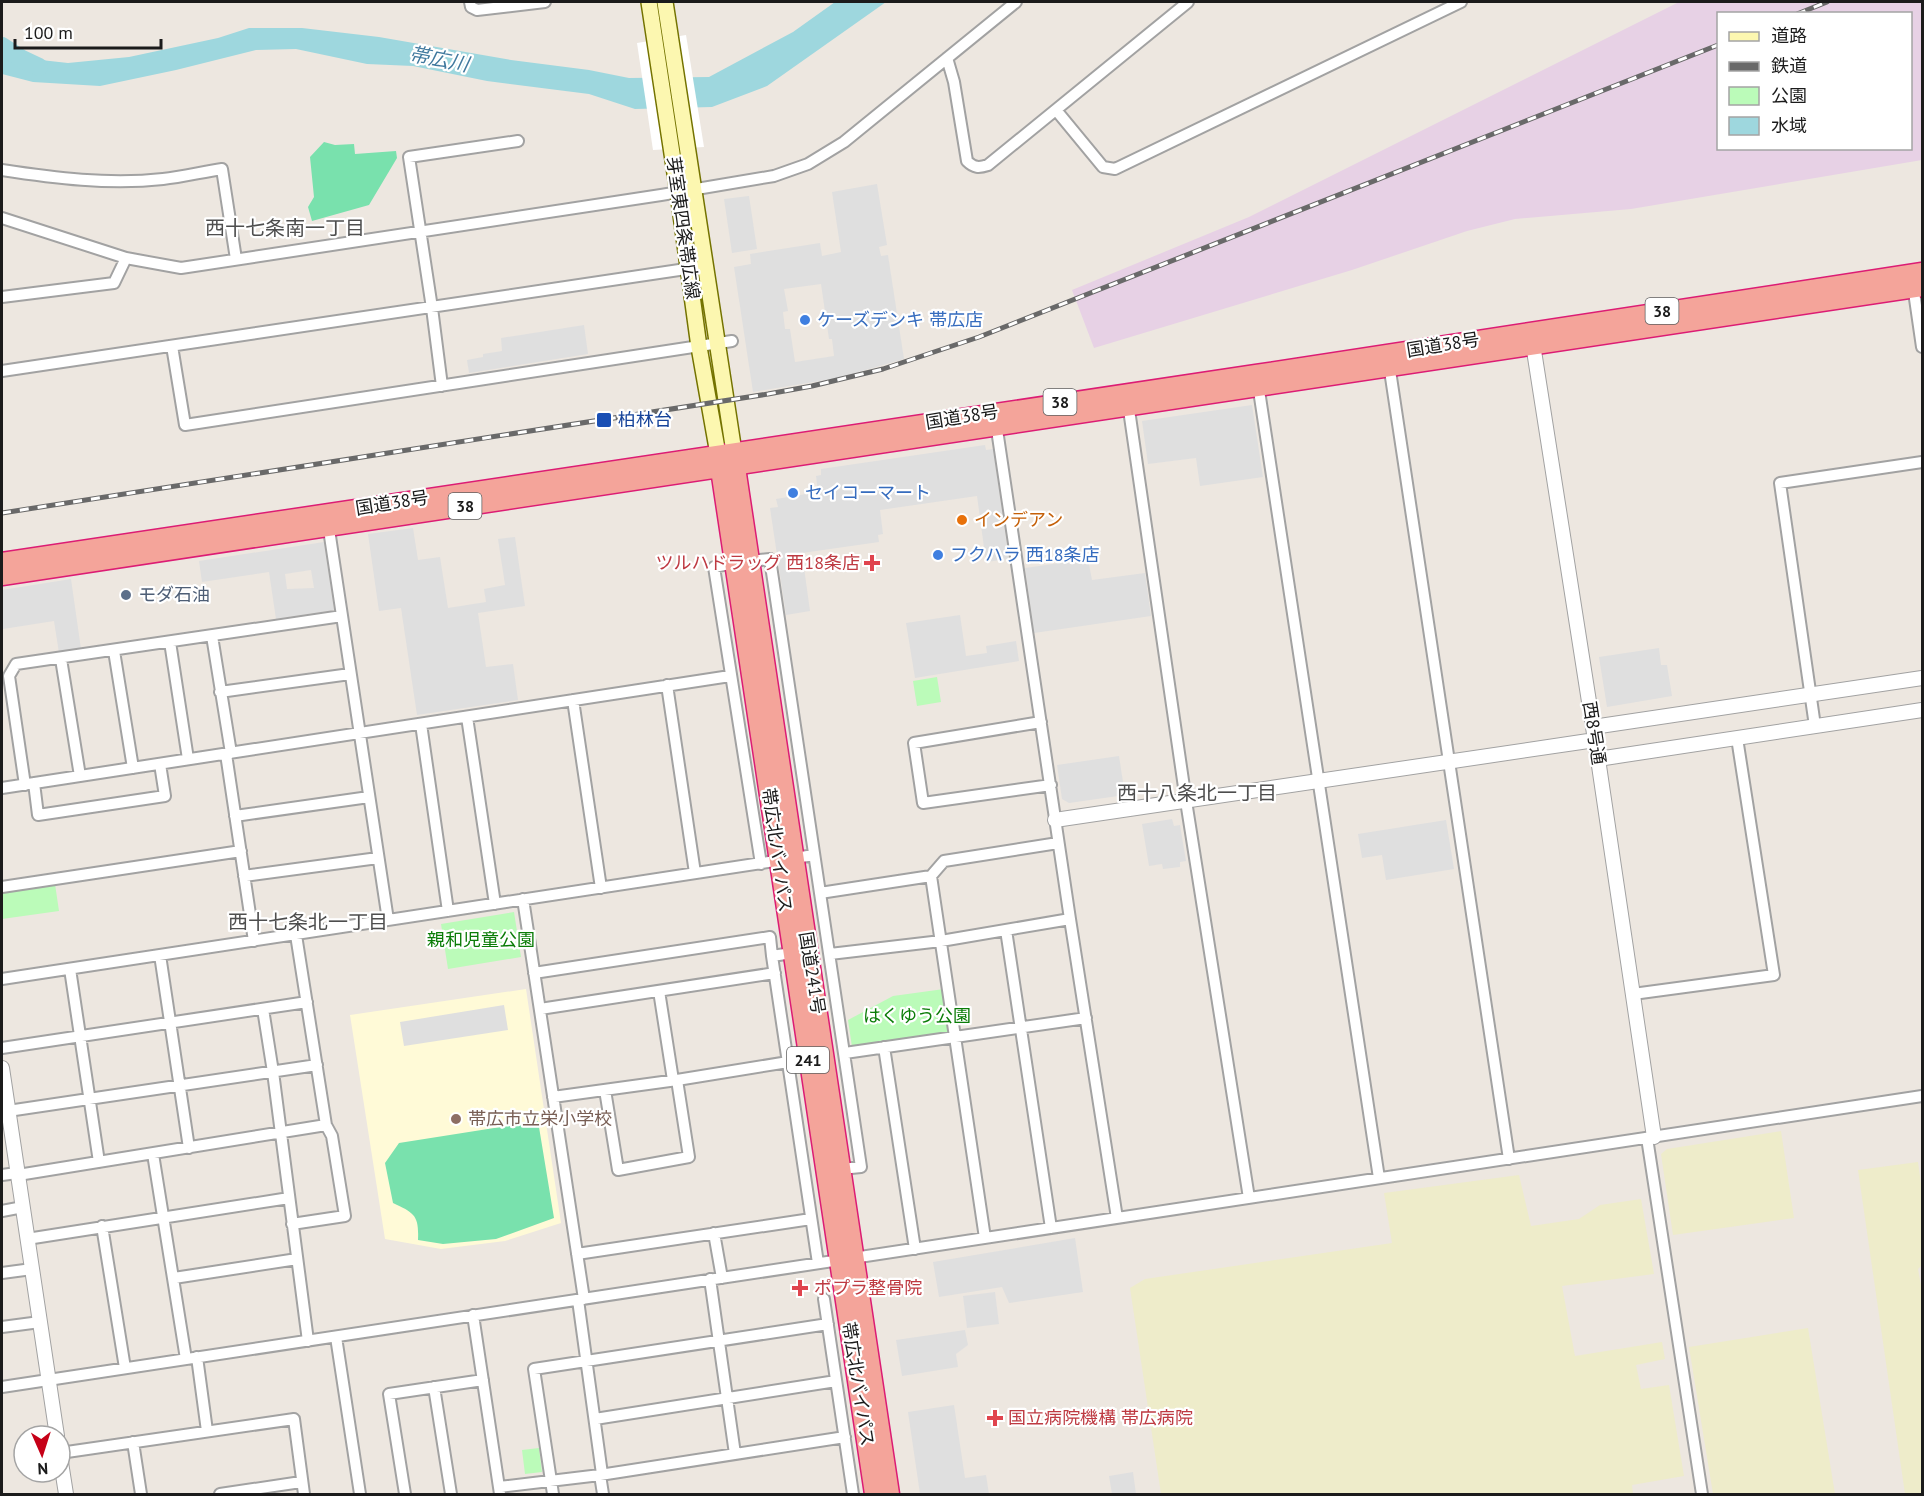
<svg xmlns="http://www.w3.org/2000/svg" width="1924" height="1496" font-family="'PT Sans','Noto Sans JP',sans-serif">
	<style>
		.industrial { fill: #e7d1e5; fill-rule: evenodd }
		.education { fill: #fffad7 }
		.farmland { fill: #eeecca }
		.park { fill: #bbfbb9 }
		.pitch { fill: #79e1ad }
		.parking { fill: #dfdfdf; fill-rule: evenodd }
		.water { fill: #9ed7de }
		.pier { fill: #fff }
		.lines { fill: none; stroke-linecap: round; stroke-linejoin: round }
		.river { stroke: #9ed7de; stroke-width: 18 }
		.minor-casing { stroke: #a2a2a2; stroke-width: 14 }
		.tertiary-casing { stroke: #a2a2a2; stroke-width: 16 }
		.secondary-casing { stroke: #747300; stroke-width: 18 }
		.trunk-casing { stroke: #dc1c74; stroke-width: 21 }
		.minor { stroke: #fff; stroke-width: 10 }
		.tertiary { stroke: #fff; stroke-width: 14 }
		.secondary { stroke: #fcf7b0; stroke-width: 15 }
		.trunk { stroke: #f4a49a; stroke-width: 18 }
		.rail-casing { stroke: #696969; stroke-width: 5 }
		.rail { stroke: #fff; stroke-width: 3; stroke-dasharray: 9; stroke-linecap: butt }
		.shop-dot { fill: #3f7fe0; stroke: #fff; stroke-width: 2 }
		.transit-dot { fill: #1a4fb4; stroke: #fff; stroke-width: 2 }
		.food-dot { fill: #e8710a; stroke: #fff; stroke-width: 2 }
		.health-dot { fill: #e0444e; stroke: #fff; stroke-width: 2 }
		.service-dot { fill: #5c6f8a; stroke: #fff; stroke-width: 2 }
		.education-dot { fill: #8d6e63; stroke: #fff; stroke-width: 2 }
		.labels { text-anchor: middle; stroke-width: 4.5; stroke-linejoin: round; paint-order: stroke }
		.shield { fill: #fff; stroke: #5f5f5f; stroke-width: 1.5 }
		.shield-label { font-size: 16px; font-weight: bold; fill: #1b1b1b }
		.street-label { font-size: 18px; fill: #1b1b1b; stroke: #fff }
		.shop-label { font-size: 18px; fill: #366cbe; stroke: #fff; text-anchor: start }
		.transit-label { font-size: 18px; fill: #164399; stroke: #fff; text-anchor: start }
		.food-label { font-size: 18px; fill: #c56008; stroke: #fff; text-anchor: start }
		.health-label { font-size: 18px; fill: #be3a42; stroke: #fff; text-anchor: start }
		.service-label { font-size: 18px; fill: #4e5e75; stroke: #fff; text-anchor: start }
		.park-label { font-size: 18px; fill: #0a7c07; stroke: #fff }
		.education-label { font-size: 18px; fill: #785e54; stroke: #fff; text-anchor: start }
		.water-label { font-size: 20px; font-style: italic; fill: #40799e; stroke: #fff }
		.neighbourhood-label { font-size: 20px; fill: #4e4e4e; stroke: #fff }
	</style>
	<rect width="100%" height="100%" fill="#ede7e0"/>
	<!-- industrial -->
	<path class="industrial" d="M1679,2H1922V160L1631,209L1515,219L1467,231L1352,270L1094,348L1072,290L1249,217ZM1718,14H1910V148H1718Z"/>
	<!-- education -->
	<path class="education" d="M526,989L561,1223L505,1241L441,1249L385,1239L350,1015Z"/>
	<!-- farmland -->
	<path class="farmland" d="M1781,1131L1794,1218L1673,1235L1661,1154L1667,1149Z
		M1918,1162L1922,1191V1265L1918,1269L1922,1291V1494H1905L1858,1170Z
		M1519,1175L1531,1226L1579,1219L1600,1205L1641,1199L1654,1274L1562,1286L1575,1356L1662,1342L1665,1359L1636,1365L1641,1389L1669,1385L1684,1476L1632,1485L1633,1494H1161L1130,1288L1145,1279L1392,1243L1384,1193Z
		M1808,1328L1835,1494H1713L1689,1347Z"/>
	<!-- park -->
	<path class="park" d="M937,677L941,702L917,706L913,681Z
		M55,884L59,911L2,919V891Z
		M514,912L521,957L448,969L441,924Z
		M944,989L949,1034L852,1047L848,1020L893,996Z
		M539,1448L542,1472L525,1474L522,1450Z"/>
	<!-- pitch -->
	<path class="pitch" d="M324,142L335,145L354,144L355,154L396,151L397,158L369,205L312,221L308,207L314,197L310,157Z
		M538,1121L554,1218L496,1239L443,1244L418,1240C419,1216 415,1213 393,1203L385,1163L399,1143Z"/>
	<!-- parking -->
	<path class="parking" d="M877,184L887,245L879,247L881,256L888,255L904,359L838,378L753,392L734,267L751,264L750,254L820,243L822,256L841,252L832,192ZM821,284L829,339H832L834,356L795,362L790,329H785L783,312L788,311L784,289Z
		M749,196L757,249L732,253L724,199Z
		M584,325L588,354L469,373L467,360L483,357V354L502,351L501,338Z
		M1252,405L1263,477L1200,486L1196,458L1148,464L1142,421Z
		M985,445L986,450L993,449L1009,559L986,562L977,496L880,510L883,534L878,535L879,542L802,553L810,611L786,615L770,508L778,507L776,499L818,492L816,476L821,475V469Z
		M413,528L418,560L440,557L448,608L486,602L484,589L505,585L498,539L515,537L525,606L478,613L486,667L513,664L518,700L417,715L401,608L379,611L368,534Z
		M324,542L334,610L276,619L269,572L202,582L199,561ZM311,570L314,588L287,589L285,574Z
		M1088,559L1092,580L1145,573L1151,616L1034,633L1025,568Z
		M71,579L81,649L59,653L54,621L3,629L2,590Z
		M960,615L966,656L987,653L986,646L1016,641L1019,661L915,678L906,623Z
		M1659,648L1661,665H1667L1672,696L1607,707L1599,657Z
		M1119,756L1125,795L1069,803L1062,799L1057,765Z
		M1172,819L1174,826L1180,825L1186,861L1180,862V867L1163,869L1162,864L1149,866L1142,824Z
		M1446,820L1454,869L1386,880L1382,855L1362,858L1358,834Z
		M504,1005L508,1030L404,1046L400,1022Z
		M1075,1238L1083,1292L1009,1303L1002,1287L939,1297L933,1262Z
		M995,1292L999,1324L967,1328L963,1296Z
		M965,1330L968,1345L956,1354L958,1367L902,1376L896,1340Z
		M954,1405L965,1478L986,1475L989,1494H920L908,1412Z
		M1133,1472L1136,1494H1112L1109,1476Z"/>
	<!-- water -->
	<path class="water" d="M835,2H886L767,86L712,107L635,109L589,94L487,81L413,66L367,64L296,49L256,50L176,70L100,86L33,82L2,74V52L5,56L68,63L129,57L218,38L249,28H302L379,37L511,60L589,70L629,78L709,77L793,32Z"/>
	<!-- pier -->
	<path class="pier" d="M686,35L704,147L653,150L637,43Z"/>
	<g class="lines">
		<!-- river -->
		<path class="river" d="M2,46L22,59L39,67"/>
		<defs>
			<path id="minor" d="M470,2L471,7L477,10L545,2
				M947,58L954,82L967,161C974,168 979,168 988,165L1188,2
				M1056,110L1103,167L1115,169L1461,2
				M2,170C54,178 109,185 163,179C182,177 202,172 222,169L236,259
				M2,218L126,258
				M1913,285L1922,347
				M2,297L114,283L126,258L181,268L661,195L774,176L808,164L844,142L1016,2
				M172,346L185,425L732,341
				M1389,364L1509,1159
				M2,371L706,266
				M1258,384L1379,1178
				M442,386L432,308L409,157L518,141
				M1128,403L1186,801L1249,1198
				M996,423L1070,919L1117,1218
				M328,523L388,920
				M750,561L770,559L861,1167L841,1169
				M734,563L714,567L761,864
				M212,636L231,753
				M170,642L188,759
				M114,651L133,768
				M61,659L80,776
				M667,685L695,873
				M220,692L350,674
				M573,700L601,888
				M467,717L495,904
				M1041,722L914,743L923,803L1051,785
				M421,724L448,911
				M1815,726L1780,483L1922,462
				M226,754L254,941
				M34,783L38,815L165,796L160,764
				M25,785L9,676L16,664L342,616
				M2,788L730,676
				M235,816L369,797
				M244,876L378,858
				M931,876L985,1238
				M2,887L241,851
				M820,893L931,876L944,861L1058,843
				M523,899L584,1299
				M1006,930L1051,1228
				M792,953L772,956L818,1263
				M830,954L941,941L1070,919
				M160,955L189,1148
				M70,969L99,1162
				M534,973L770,937L772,956
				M2,979L814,855
				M659,991L673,1080
				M1633,994L1774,975L1737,738
				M263,1009L273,1072L308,1341
				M540,1009L775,973
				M884,1047L915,1249
				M2,1048L307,1002
				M845,1053L1086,1018
				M605,1090L618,1170L689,1157L677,1080
				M553,1097L677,1080L788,1062
				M8,1111L317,1065
				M1647,1138L1702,1494
				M153,1154L186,1359
				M2,1175L17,1173
				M18,1175L326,1125
				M2,1211L23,1207
				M292,1224L345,1216L332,1136L326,1125L296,935
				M102,1226L125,1368
				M714,1233L722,1278
				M27,1239L289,1198
				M577,1254L811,1219
				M2,1273L32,1269
				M174,1278L297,1259
				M710,1279L735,1454
				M824,1299L853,1494
				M578,1300L602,1474
				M473,1315L500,1494
				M2,1327L40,1322
				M336,1337L360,1494
				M197,1357L207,1431
				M2,1387L1922,1096
				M434,1387L451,1494
				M595,1419L836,1381
				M133,1442L141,1494
				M60,1453L294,1419L304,1494
				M600,1475L603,1494
				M499,1487L600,1475L845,1437
				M220,1494L301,1482
				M405,1494L389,1394L483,1380
				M553,1494L534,1369L828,1324"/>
			<path id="tertiary" d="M1532,338L1598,759L1654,1137
				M1593,727L1922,678
				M1598,759L1922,710
				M1055,820L1595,740
				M2,1068L57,1436
				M60,1456L66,1494"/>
			<path id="secondary" d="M649,2L678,193L699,347L718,454
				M665,2L734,452"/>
			<path id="trunk" d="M734,454L890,1494
				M718,456L874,1494
				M2,562L1256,374L1922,272
				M2,576L1922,287"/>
		</defs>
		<!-- minor casing -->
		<use href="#minor" class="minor-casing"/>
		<!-- tertiary casing -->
		<use href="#tertiary" class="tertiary-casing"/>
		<!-- secondary casing -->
		<use href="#secondary" class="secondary-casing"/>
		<!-- trunk casing -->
		<use href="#trunk" class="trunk-casing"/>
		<!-- minor -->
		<use href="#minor" class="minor"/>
		<!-- tertiary -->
		<use href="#tertiary" class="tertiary"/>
		<!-- secondary -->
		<use href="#secondary" class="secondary"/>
		<!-- trunk -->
		<use href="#trunk" class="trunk"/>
		<defs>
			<path id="rail" d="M1797,14L1827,2
				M2,513L768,394L812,386L883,369L979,337L1718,45"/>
		</defs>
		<!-- rail casing -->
		<use href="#rail" class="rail-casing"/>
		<!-- rail -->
		<use href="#rail" class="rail"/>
	</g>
	<!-- markers -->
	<g class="shop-dot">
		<circle cx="805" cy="320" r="6"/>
		<circle cx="793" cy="493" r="6"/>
		<circle cx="938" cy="555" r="6"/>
	</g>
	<rect class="transit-dot" x="596" y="412" width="16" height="16" rx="3"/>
	<circle class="food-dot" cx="962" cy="520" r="6"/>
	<g class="health-dot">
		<path d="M869 554h6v6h6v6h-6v6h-6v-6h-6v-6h6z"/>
		<path d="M797 1279h6v6h6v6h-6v6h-6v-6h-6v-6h6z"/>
		<path d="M992 1409h6v6h6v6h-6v6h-6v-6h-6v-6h6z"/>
	</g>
	<circle class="service-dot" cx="126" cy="595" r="6"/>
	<circle class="education-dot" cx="456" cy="1119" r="6"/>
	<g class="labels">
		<!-- shield labels -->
		<g class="shield">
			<rect x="1645.5" y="298" width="33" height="26" rx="4.5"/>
			<rect x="1043.5" y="389" width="33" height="26" rx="4.5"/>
			<rect x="448.5" y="493" width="33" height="26" rx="4.5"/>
			<rect x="787" y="1047" width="42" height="26" rx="4.5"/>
		</g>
		<g class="shield-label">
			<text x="1662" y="317">38</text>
			<text x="1060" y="408">38</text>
			<text x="465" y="512">38</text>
			<text x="808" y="1066">241</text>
		</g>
		<!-- street labels -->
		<g class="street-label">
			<text transform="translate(683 228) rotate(82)" y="6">芽室東四条帯広線</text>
			<text transform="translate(1443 345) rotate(-9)" y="6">国道38号</text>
			<text transform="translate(962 417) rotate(-9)" y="6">国道38号</text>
			<text transform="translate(392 503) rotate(-9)" y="6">国道38号</text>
			<text transform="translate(1594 733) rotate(81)" y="6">西8号通</text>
			<text transform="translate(777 850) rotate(82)" y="6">帯広北バイパス</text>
			<text transform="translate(812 973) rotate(81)" y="6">国道241号</text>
			<text transform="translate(858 1384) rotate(81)" y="6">帯広北バイパス</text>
		</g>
		<!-- shop labels -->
		<g class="shop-label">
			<text x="817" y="326">ケーズデンキ 帯広店</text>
			<text x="805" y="499">セイコーマート</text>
			<text x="950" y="561">フクハラ 西18条店</text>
		</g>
		<!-- transit labels -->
		<g class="transit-label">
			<text x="618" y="426">柏林台</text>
		</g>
		<!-- food labels -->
		<g class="food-label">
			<text x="974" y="526">インデアン</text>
		</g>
		<!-- health labels -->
		<g class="health-label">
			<text x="860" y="569" text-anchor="end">ツルハドラッグ 西18条店</text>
			<text x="814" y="1294">ポプラ整骨院</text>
			<text x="1008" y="1424">国立病院機構 帯広病院</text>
		</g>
		<!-- service labels -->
		<g class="service-label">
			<text x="138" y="601">モダ石油</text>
		</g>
		<!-- park labels -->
		<g class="park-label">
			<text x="481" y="946">親和児童公園</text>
			<text x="917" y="1022">はくゆう公園</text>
		</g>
		<!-- education labels -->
		<g class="education-label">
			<text x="468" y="1125">帯広市立栄小学校</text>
		</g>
		<!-- water labels -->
		<g class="water-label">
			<text transform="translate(439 59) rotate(11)" y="7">帯広川</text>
		</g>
		<!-- neighbourhood labels -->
		<g class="neighbourhood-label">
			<text x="285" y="235">西十七条南一丁目</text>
			<text x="1197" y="800">西十八条北一丁目</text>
			<text x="308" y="929">西十七条北一丁目</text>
		</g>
	</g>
	<!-- border -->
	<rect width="1924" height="1496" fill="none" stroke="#1b1b1b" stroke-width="6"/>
	<!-- legend -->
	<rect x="1717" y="12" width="195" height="138" fill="#ffffff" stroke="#a4a4a4" stroke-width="1.5"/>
	<rect x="1729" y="32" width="30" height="9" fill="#fcf7b0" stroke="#a4a4a4" stroke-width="1.5"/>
	<text x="1771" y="42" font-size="18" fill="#1b1b1b">道路</text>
	<rect x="1729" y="62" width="30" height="9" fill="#696969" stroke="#a4a4a4" stroke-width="1.5"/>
	<text x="1771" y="72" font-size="18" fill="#1b1b1b">鉄道</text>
	<rect x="1729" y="87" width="30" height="18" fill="#bbfbb9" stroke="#a4a4a4" stroke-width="1.5"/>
	<text x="1771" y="102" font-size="18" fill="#1b1b1b">公園</text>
	<rect x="1729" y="117" width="30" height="18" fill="#9ed7de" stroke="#a4a4a4" stroke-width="1.5"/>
	<text x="1771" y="132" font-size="18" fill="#1b1b1b">水域</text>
	<!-- north arrow -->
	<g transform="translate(42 1454) rotate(177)"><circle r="28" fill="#ffffff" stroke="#a4a4a4" stroke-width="1.5"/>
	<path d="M0-4.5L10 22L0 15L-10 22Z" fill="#c60017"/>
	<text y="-9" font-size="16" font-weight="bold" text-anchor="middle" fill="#1b1b1b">N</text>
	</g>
	<!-- scale -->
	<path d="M15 39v9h146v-9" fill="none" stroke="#1b1b1b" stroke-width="3"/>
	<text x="24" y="39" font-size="18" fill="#1b1b1b" stroke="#ffffff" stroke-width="4.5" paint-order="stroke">100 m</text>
</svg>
